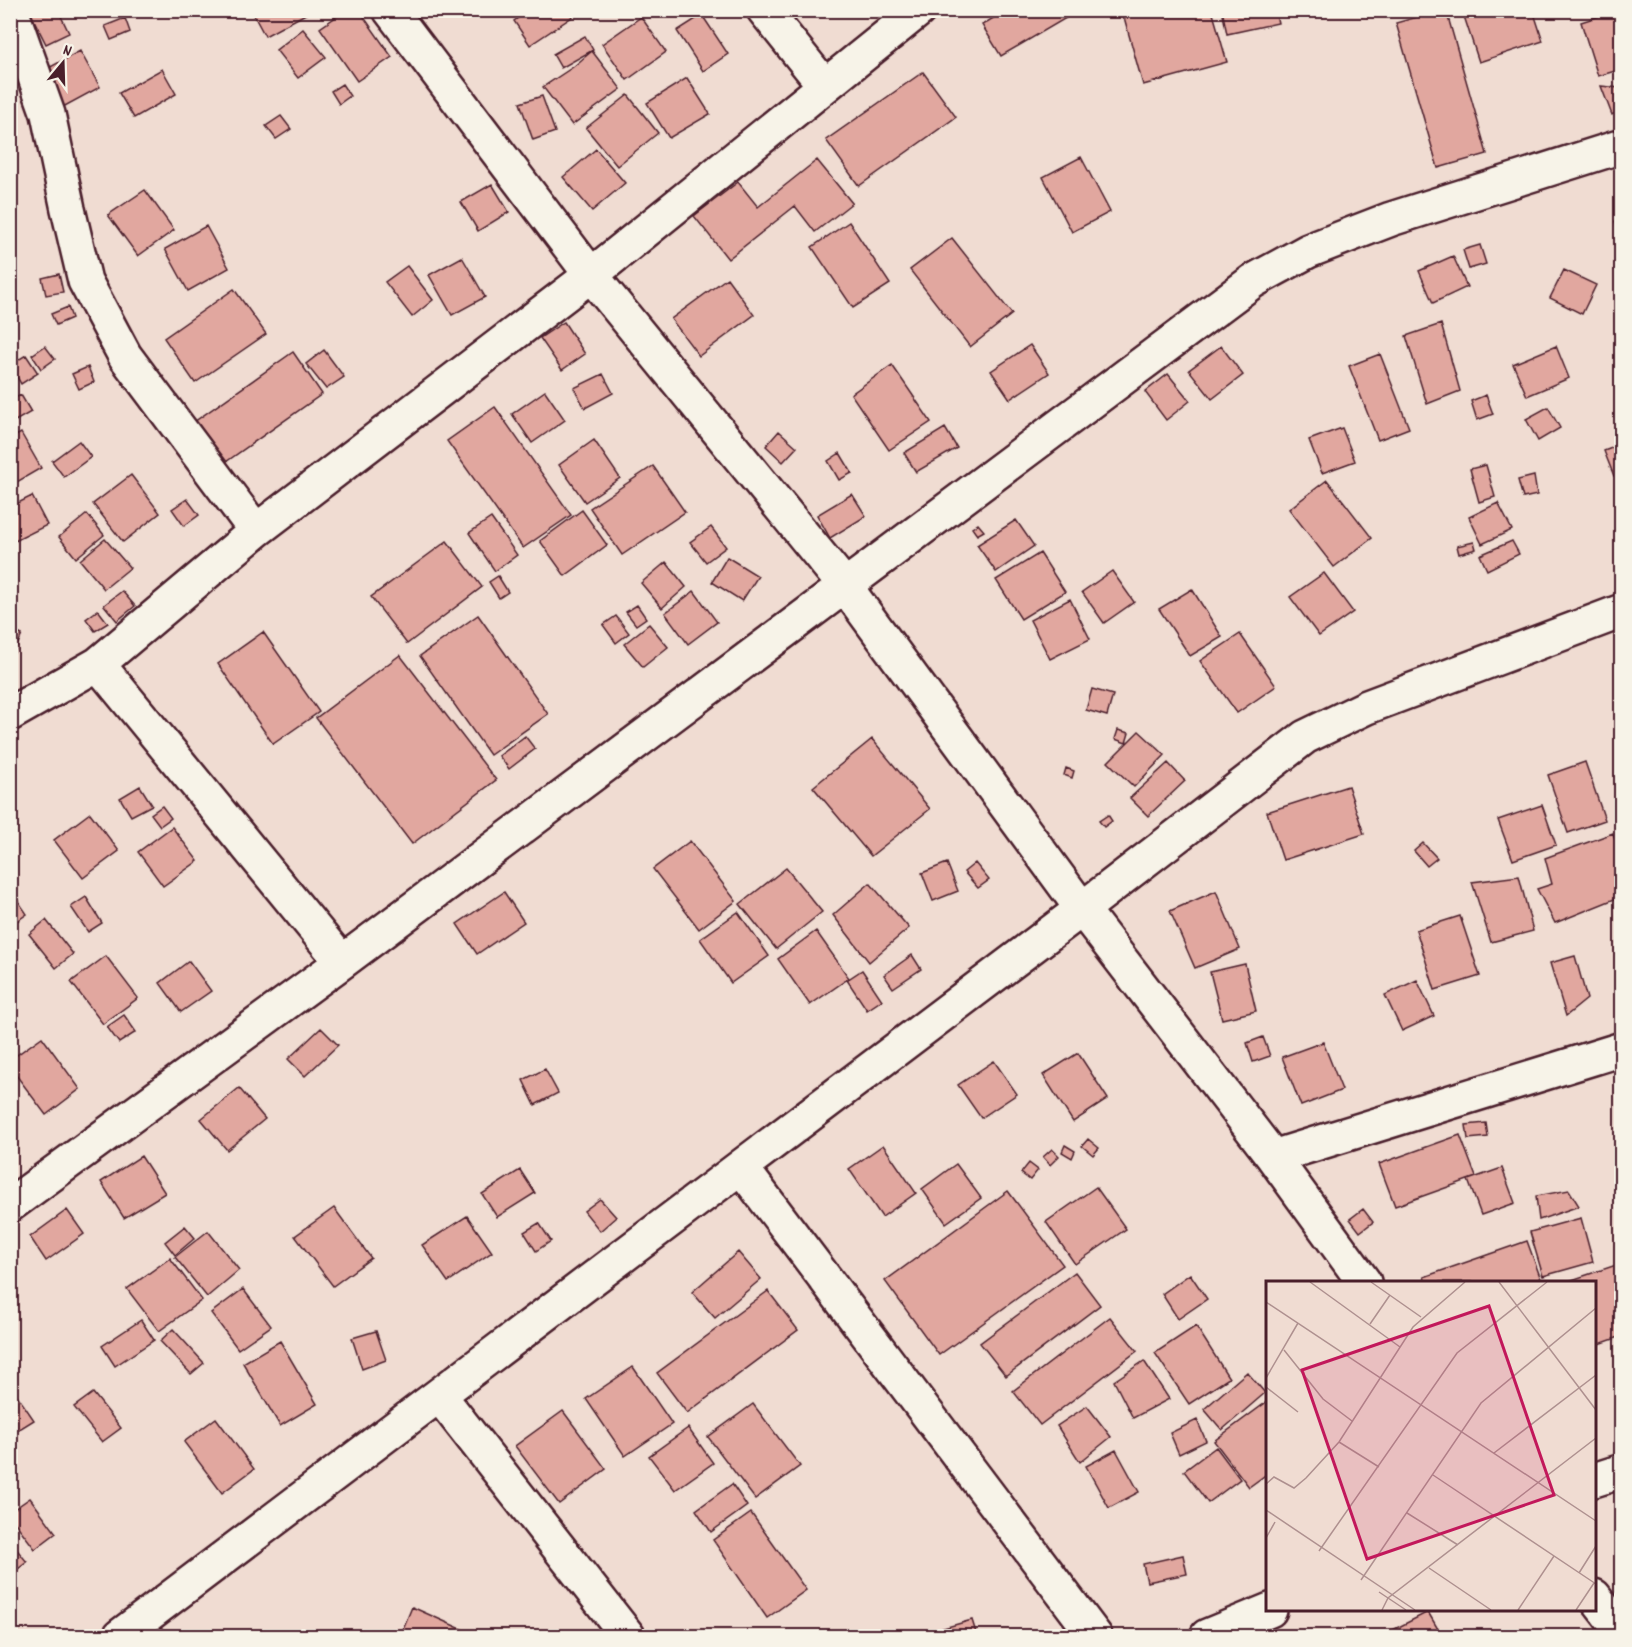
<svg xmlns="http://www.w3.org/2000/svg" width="1632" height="1647" font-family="Dekko,sans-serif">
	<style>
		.building { fill: #e1a79f; stroke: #4a1f2b; stroke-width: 1.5 }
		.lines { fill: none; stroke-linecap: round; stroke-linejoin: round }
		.minor-casing { stroke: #4a1f2b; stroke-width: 38 }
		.minor { stroke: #f7f3e8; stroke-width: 33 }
		.inset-road { fill: none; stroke: #ae908f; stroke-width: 1.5 }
		.view { fill: #c2185b; fill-opacity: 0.15; stroke: #c2185b; stroke-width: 3 }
		.inset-edge { fill: none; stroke: #4a1f2b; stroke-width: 3 }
	</style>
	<rect width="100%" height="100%" fill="#f0dcd2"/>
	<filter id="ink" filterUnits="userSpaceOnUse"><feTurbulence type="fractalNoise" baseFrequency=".0167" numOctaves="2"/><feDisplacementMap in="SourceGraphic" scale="12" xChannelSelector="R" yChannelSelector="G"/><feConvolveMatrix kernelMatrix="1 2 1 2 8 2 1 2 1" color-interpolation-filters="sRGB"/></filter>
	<g filter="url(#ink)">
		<!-- building -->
		<path class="building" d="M38,10H58L69,33L46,44L31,14Z
			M251,10H313L265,36Z
			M346,10H359L392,57L357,81L320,28Z
			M529,10H568L572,17L530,45L514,21Z
			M1006,10H1062L1066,18L1001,56L982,25Z
			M1122,10H1212L1227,62L1143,85Z
			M1222,10H1275L1278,23L1227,34Z
			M1442,10H1446L1487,154L1438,168L1396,23Z
			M1462,10H1533L1543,41L1479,62Z
			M1619,10H1622V69L1598,76L1581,22Z
			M702,15L728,54L703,71L677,31Z
			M641,17L666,52L627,80L602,44Z
			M125,18L130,32L111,40L105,26Z
			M303,29L326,57L298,78L276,50Z
			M585,36L593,50L561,68L553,54Z
			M80,51L100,87L63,107L43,71Z
			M592,51L621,89L572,125L543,87L573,67Z
			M162,69L176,94L134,118L119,93Z
			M923,72L956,117L859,186L826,140Z
			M687,78L710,114L669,138L647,103Z
			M342,84L350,96L339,104L331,91Z
			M1601,86L1620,88L1622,90V109L1612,115Z
			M628,95L658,133L617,166L586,128Z
			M542,96L555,132L533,140L520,103Z
			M281,116L291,129L276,139L266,126Z
			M596,149L625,183L592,211L563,177Z
			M1081,157L1110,212L1072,232L1043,177Z
			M817,160L852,203L815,232L795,206L728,259L694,216L738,182L758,207Z
			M492,184L509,212L478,231L461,202Z
			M145,190L174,230L138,256L108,215Z
			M1622,220V248L1615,221Z
			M849,222L890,284L853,308L812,247Z
			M206,226L229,268L188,291L165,249Z
			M952,238L1012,314L970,347L910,270Z
			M1480,245L1486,264L1469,269L1463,250Z
			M1453,256L1467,287L1433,303L1419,271Z
			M462,257L485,297L452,315L429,275Z
			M407,266L433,300L412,317L385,282Z
			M1564,270L1596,285L1582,314L1550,298Z
			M59,274L63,292L46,295L42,278Z
			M727,278L754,315L699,356L671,319Z
			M234,289L266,334L195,383L164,338Z
			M68,307L72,318L56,325L51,314Z
			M564,322L585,354L562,370L540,338Z
			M1441,324L1460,391L1427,404L1406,336Z
			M1030,345L1049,373L1010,399L991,371Z
			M45,346L55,359L41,369L32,355Z
			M1221,346L1243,375L1212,399L1189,370Z
			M1556,346L1569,378L1527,396L1513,364Z
			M324,350L344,377L326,389L306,364Z
			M293,352L322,394L223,464L194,422Z
			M1380,354L1409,428L1378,440L1349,366Z
			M26,355L38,373L21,384L10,365Z
			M892,365L931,422L889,450L851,394Z
			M88,367L94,382L79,389L72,374Z
			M603,374L613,393L585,408L574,388Z
			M1168,374L1190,401L1166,420L1145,392Z
			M545,391L565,420L532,443L512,414Z
			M21,395L31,412L10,424V400Z
			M1486,395L1493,414L1477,420L1471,401Z
			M495,407L571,515L523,548L447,441Z
			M1548,407L1560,428L1538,441L1526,419Z
			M945,428L957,448L916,472L904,453Z
			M1342,428L1355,461L1322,473L1309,440Z
			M779,431L797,447L783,462L766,446Z
			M21,433L41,468L10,486V439Z
			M594,440L620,478L585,502L559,465Z
			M79,441L91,457L64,477L52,461Z
			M1622,444V473L1614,476L1604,451Z
			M840,453L852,473L839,480L828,461Z
			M1486,465L1495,497L1479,502L1470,469Z
			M653,466L685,512L622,555L590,508Z
			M131,475L160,513L123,542L93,504Z
			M1534,476L1537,495L1523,498L1518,480Z
			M1327,480L1372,538L1334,567L1289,509Z
			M852,494L866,516L830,538L817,515Z
			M32,496L47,525L15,541L10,532V507Z
			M187,499L199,515L184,526L172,509Z
			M1498,503L1512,530L1482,544L1469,517Z
			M582,510L607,545L565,576L540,541Z
			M87,514L104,535L76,558L59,537Z
			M491,518L517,555L495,571L469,533Z
			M1016,520L1034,546L996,572L977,545Z
			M978,524L984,531L977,535L972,528Z
			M711,527L726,547L706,562L690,542Z
			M105,539L130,568L104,589L80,560Z
			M447,541L482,587L407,644L371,597Z
			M1512,541L1519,554L1487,570L1480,555Z
			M1474,542L1476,549L1459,554L1457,546Z
			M1040,553L1065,592L1021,619L996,580Z
			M727,557L758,576L742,601L712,582Z
			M666,562L686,587L662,608L641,583Z
			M1112,571L1134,602L1104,623L1082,592Z
			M1324,573L1353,612L1319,636L1290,597Z
			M498,576L508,592L499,598L489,582Z
			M1192,589L1222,637L1190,656L1159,609Z
			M122,591L135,606L117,621L104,605Z
			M694,591L717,622L688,644L665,613Z
			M1070,599L1090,639L1050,659L1030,620Z
			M637,605L646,618L636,625L626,612Z
			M98,610L108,623L95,631L86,619Z
			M478,615L548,714L490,755L420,656Z
			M616,616L629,633L616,643L603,625Z
			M649,624L668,647L643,667L624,644Z
			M10,630L22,635L10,661Z
			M263,632L319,712L273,744L218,664Z
			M1240,634L1276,686L1237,713L1200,661Z
			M400,655L496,780L412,844L316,718Z
			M1092,689L1113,695L1107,716L1086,710Z
			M1118,730L1129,733L1126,743L1115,739Z
			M1139,731L1165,755L1134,787L1108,762Z
			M525,736L535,749L509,769L499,756Z
			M872,739L930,809L871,856L813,787Z
			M1585,762L1605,820L1568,833L1548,775Z
			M1168,763L1185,781L1148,816L1130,798Z
			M1066,768L1074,771L1072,778L1064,775Z
			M140,786L152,805L131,816L120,798Z
			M1348,786L1364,834L1283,860L1267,812Z
			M1542,805L1556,845L1513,860L1498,820Z
			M162,806L171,818L160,826L151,814Z
			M90,813L119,851L83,878L54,840Z
			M1108,815L1112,821L1104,827L1099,821Z
			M172,827L198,861L163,886L138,852Z
			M1613,833L1622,859V896L1555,923L1537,889L1552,884L1545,858Z
			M690,841L736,901L699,929L653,869Z
			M1423,843L1437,858L1427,866L1414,851Z
			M947,863L958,891L933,901L922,873Z
			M975,863L989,880L978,888L964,872Z
			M786,868L822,912L776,949L740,904Z
			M1519,876L1533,931L1491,942L1472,882Z
			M870,883L909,928L869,962L833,915Z
			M10,889L27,914L17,921L10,912Z
			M1216,891L1240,949L1195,968L1170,911Z
			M504,892L524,922L477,954L457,924Z
			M86,897L102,923L88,932L71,907Z
			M738,912L769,956L731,983L700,939Z
			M1460,916L1480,976L1435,990L1416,930Z
			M46,920L73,954L56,968L29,934Z
			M816,931L849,978L810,1005L778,959Z
			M912,955L921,969L893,988L884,975Z
			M106,956L138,998L103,1024L71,982Z
			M1575,956L1587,999L1566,1016L1550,963Z
			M189,961L211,991L181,1012L160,983Z
			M1245,964L1256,1011L1222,1019L1210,972Z
			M862,970L882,1000L867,1010L847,980Z
			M1417,980L1434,1016L1402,1031L1385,995Z
			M124,1015L136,1032L119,1043L107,1027Z
			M321,1028L338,1045L305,1076L288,1059Z
			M42,1037L80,1089L46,1115L10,1067V1060Z
			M1263,1037L1270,1056L1253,1062L1247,1043Z
			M1323,1042L1342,1090L1301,1106L1282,1057Z
			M1078,1053L1108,1099L1073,1122L1043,1075Z
			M994,1061L1017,1094L981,1118L958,1085Z
			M545,1069L558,1093L535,1105L523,1080Z
			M239,1088L265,1119L227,1150L201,1119Z
			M1486,1123L1488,1137L1468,1139L1466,1125Z
			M1460,1135L1476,1177L1395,1206L1379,1164Z
			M1088,1139L1099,1148L1093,1155L1082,1146Z
			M883,1145L916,1193L882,1217L849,1169Z
			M1065,1145L1075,1151L1072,1158L1062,1152Z
			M1052,1149L1059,1156L1050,1165L1043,1157Z
			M141,1156L165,1193L124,1218L101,1182Z
			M1029,1163L1038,1170L1030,1180L1021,1173Z
			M956,1164L981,1198L946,1223L922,1189Z
			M1502,1168L1515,1203L1481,1215L1468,1180Z
			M520,1170L535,1193L497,1217L482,1194Z
			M1096,1187L1126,1229L1075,1264L1046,1222Z
			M1569,1190L1579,1206L1539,1220L1536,1196Z
			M1008,1191L1063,1265L939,1355L885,1281Z
			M600,1199L616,1217L600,1231L584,1211Z
			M334,1208L371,1258L333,1286L295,1236Z
			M1363,1209L1373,1222L1360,1232L1350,1219Z
			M67,1210L84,1234L46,1261L30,1237Z
			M467,1216L492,1252L448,1282L422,1245Z
			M1581,1218L1593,1262L1543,1276L1530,1232Z
			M539,1223L551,1241L536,1251L524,1232Z
			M185,1226L195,1238L175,1255L165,1242Z
			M208,1231L239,1270L207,1297L175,1257Z
			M1527,1241L1542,1282H1426L1424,1277Z
			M738,1252L761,1279L715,1318L692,1292Z
			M170,1258L202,1300L159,1331L127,1289Z
			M1622,1263V1336L1594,1346V1282H1566Z
			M1075,1272L1100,1305L1006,1376L980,1343Z
			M1190,1274L1207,1299L1178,1319L1162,1294Z
			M243,1289L271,1326L238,1349L211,1313Z
			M768,1291L798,1330L687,1413L657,1373Z
			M1110,1317L1137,1351L1040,1425L1013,1391Z
			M141,1320L154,1340L115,1366L102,1346Z
			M1196,1326L1229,1378L1189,1404L1155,1353Z
			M173,1329L204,1363L191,1374L160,1341Z
			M376,1331L386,1360L362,1369L352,1338Z
			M280,1341L317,1404L280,1426L243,1363Z
			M1144,1361L1169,1399L1133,1418L1114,1381Z
			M633,1367L672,1424L625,1456L586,1399Z
			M1247,1372L1265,1393L1222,1430L1204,1409Z
			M10,1385L34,1420L10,1435Z
			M93,1393L121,1428L102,1442L74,1407Z
			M1268,1401V1473L1249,1487L1214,1441Z
			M753,1404L800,1466L755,1499L708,1437Z
			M1087,1406L1111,1437L1080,1462L1057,1426Z
			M563,1411L606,1469L559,1504L515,1446Z
			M216,1418L254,1469L222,1493L184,1442Z
			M1197,1420L1206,1441L1179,1454L1170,1433Z
			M688,1428L713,1463L675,1490L649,1456Z
			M1216,1447L1240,1479L1208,1503L1184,1471Z
			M1116,1450L1139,1492L1109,1508L1086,1466Z
			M732,1484L747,1506L711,1532L696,1510Z
			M30,1498L56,1533L35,1549L10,1516V1512Z
			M751,1513L806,1590L767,1618L713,1540Z
			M10,1541L27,1562L10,1575Z
			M1183,1555L1187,1574L1147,1582L1143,1564Z
			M412,1607L477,1636H400Z
			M1428,1612L1442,1636H1381Z
			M972,1620L977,1636H942L940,1629Z"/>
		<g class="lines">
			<defs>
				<path id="minor" d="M11,10L48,114L68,209L85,281L125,356L256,531
					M390,10L591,275L845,586L1082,909L1273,1157L1364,1282
					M764,10L824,85
					M98,664L342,962
					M10,714L98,664L256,531L591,275L919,10
					M1273,1157L1622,1049
					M741,1167L1095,1636
					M10,1205L342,962L1253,281L1308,251L1391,219L1622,146
					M439,1395L628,1636
					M1594,1480L1622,1471
					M1594,1596L1622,1632
					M120,1636L1082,909L1305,737L1367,707L1622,611
					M1207,1636L1270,1610"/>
			</defs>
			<!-- minor casing -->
			<use href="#minor" class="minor-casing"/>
			<!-- minor -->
			<use href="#minor" class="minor"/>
		</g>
	</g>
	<!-- overview -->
	<g transform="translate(1266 1281)">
		<rect width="330" height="330" fill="#f0dcd2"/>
		<path class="inset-road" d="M44,1L134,66M105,1L155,36M233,1L330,129M0,21L330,240M104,43L124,14M18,69L57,118L86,140M0,97L32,42M0,106L32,131M73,161L113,186M228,172L330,94M167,194L330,303M0,203L8,196L28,207L40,197L73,161L147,46L199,1M0,229L149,329M141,232L192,264M0,257L9,241M53,270L191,72L281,1M163,287L225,329M313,292L330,265M95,299L215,122L330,27M113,311L140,329M116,329L122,317L330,157M252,329L288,275M310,329L328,302"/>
		<path class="view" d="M223,25L288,214L101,278L36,89Z"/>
		<rect width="330" height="330" class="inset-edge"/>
	</g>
	<!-- margin -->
	<rect width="1632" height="1647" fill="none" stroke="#f7f3e8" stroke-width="36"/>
	<rect x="18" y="18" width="1596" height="1611" fill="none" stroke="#4a1f2b" stroke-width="2" filter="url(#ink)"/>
	<!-- north arrow -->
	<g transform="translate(63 63) rotate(19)" stroke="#f7f3e8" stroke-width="4.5" paint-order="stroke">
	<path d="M0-4.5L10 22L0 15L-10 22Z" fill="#4a1f2b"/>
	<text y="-9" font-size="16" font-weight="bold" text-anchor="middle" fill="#4a1f2b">N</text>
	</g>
</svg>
